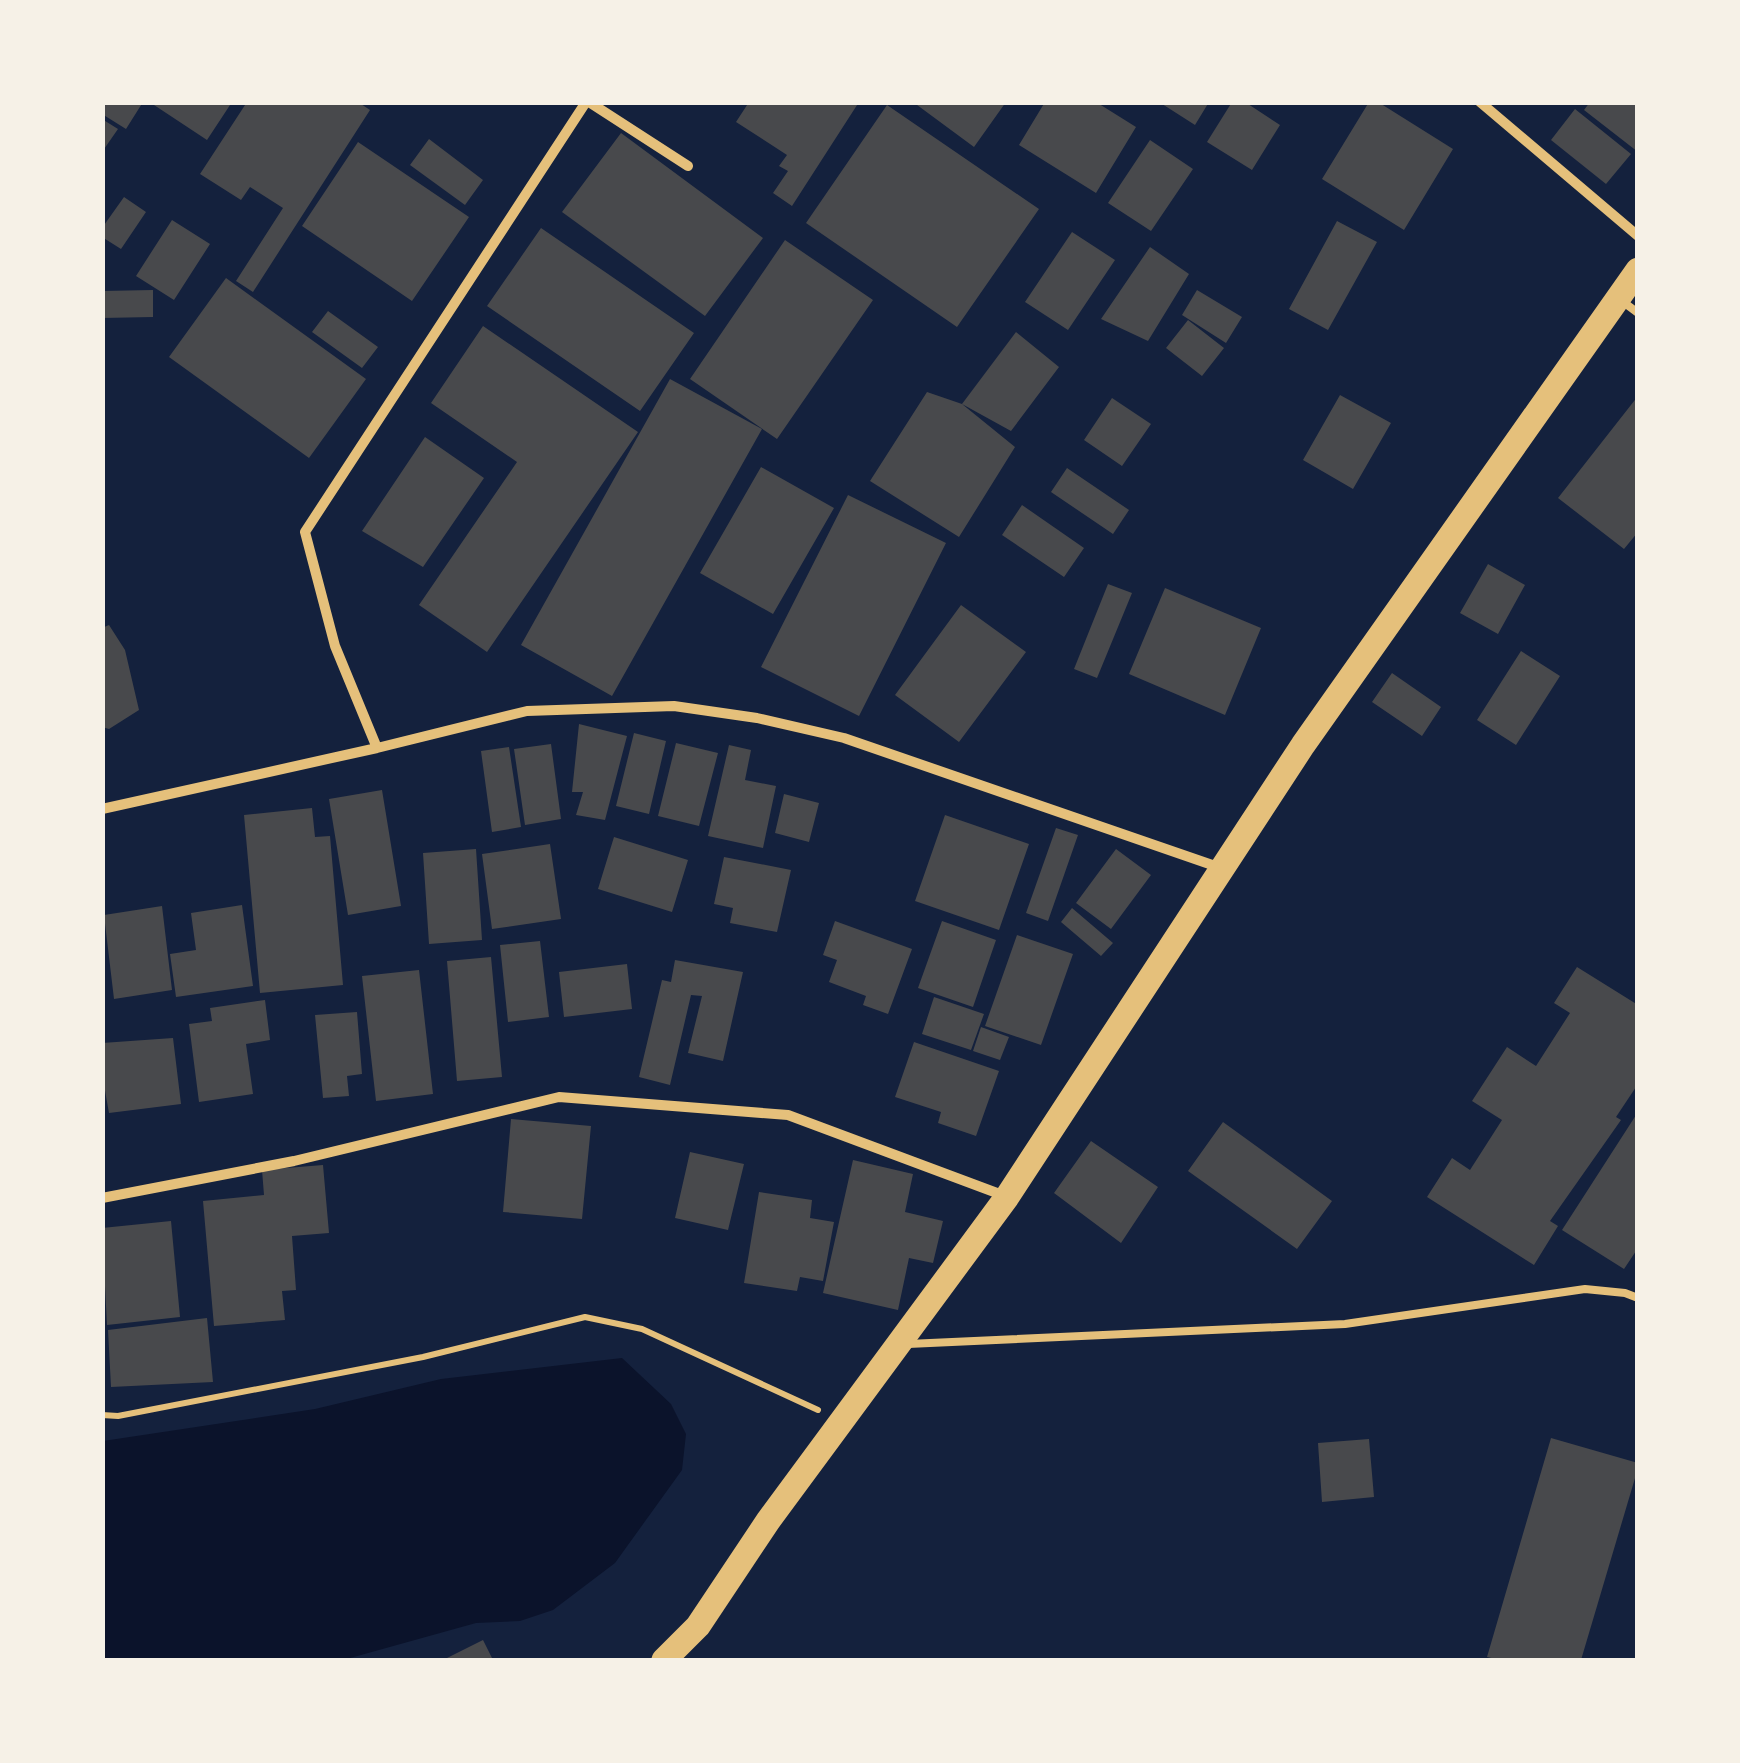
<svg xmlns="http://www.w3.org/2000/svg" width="1740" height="1763" font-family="'Archivo Narrow',sans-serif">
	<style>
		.water { fill: #0b132b }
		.building { fill: #48494c }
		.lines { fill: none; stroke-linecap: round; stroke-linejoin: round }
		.path { stroke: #e5c07b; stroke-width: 6 }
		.service { stroke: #e5c07b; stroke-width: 8 }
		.minor { stroke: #e5c07b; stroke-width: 10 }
		.primary { stroke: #e5c07b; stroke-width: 25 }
	</style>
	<rect width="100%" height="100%" fill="#14213d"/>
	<!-- water -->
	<path class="water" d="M622,1358L671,1404L686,1434L682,1470L615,1563L553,1610L520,1621L476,1623L343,1660H103V1441L315,1409L441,1379Z"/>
	<!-- building -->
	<path class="building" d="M102,102H143L126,129L102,114Z
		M156,102H232L207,140L154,105Z
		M247,102H358L370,110L253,292L236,281L283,208L250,187L241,200L200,174Z
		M749,102H859L792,206L773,193L788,171L779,166L787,155L736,122Z
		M913,102H1006L974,147Z
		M1045,102H1096L1136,127L1096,193L1019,145Z
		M1159,102H1209L1195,125Z
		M1232,102H1245L1280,125L1252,170L1207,142Z
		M1369,102H1378L1453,149L1404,230L1322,179Z
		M1590,102H1638V152L1584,110Z
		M887,105L1039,209L957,327L806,223Z
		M1575,109L1631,154L1606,184L1551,140Z
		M102,119L118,129L102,152Z
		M621,133L763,238L705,316L562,212Z
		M429,139L483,180L465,205L410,165Z
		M1150,140L1193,169L1151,231L1108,203Z
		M358,142L469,217L412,301L302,226Z
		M124,197L146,212L121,249L102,237V228Z
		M172,220L210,244L174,300L136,276Z
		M1337,221L1377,242L1328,330L1289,309Z
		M541,228L694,333L640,411L487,306Z
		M1072,232L1115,260L1068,330L1025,302Z
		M785,240L873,300L777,439L690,379Z
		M1150,247L1189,274L1148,341L1101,319Z
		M226,278L366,379L309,458L169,357Z
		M153,290V317L102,318V291Z
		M1197,290L1242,317L1226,343L1182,315Z
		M328,311L378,347L362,368L312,332Z
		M1188,320L1224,348L1202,376L1166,348Z
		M483,326L638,432L487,652L419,605L517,462L431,403Z
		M1016,332L1059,367L1011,431L962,404Z
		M670,379L762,429L612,696L521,645Z
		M927,392L962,404L1015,447L959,537L870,481Z
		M1340,395L1391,423L1353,489L1303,460Z
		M1638,396V532L1624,549L1558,498Z
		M1112,398L1151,424L1122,466L1084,440Z
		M425,437L484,478L423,567L362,531Z
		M761,467L834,508L773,614L700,573Z
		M1067,468L1129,510L1113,534L1051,492Z
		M848,495L946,543L859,716L761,667Z
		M1022,505L1084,548L1064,577L1002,535Z
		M1488,564L1525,585L1498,634L1460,613Z
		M1108,584L1132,593L1097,678L1074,669Z
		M1165,588L1261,628L1225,715L1129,674Z
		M961,605L1026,652L959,742L895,695Z
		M109,625L125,650L139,710L109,729L102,727V628Z
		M1521,651L1560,676L1516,745L1477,720Z
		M1392,673L1441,707L1422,736L1372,702Z
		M579,724L627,736L605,820L576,815L583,792H572Z
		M634,733L666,741L649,814L616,806Z
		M676,743L718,753L699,826L658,816Z
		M551,744L561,819L525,825L514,749Z
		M729,745L751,750L745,780L776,786L763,848L708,836Z
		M509,747L521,827L492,832L481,751Z
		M382,790L401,906L348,915L329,799Z
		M784,794L819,803L809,842L775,833Z
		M312,808L315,837L330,836L343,985L260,993L244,815Z
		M945,815L1029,844L999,930L915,901Z
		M1056,828L1078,835L1048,921L1026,913Z
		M614,837L688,860L672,912L598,889Z
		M550,844L561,919L492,929L482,854Z
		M476,849L482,940L429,944L423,853Z
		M1116,849L1151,875L1111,929L1076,903Z
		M724,857L791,870L777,932L730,923L733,908L714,904Z
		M242,905L253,986L176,997L170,954L196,950L191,913Z
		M162,906L172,990L114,999L104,915Z
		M1072,908L1113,943L1101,956L1061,922Z
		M835,921L912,949L888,1014L863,1005L866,996L829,982L837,960L823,955Z
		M942,921L996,940L973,1007L918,988Z
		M1017,935L1073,954L1041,1045L985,1026Z
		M540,941L549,1017L508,1022L500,945Z
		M491,957L502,1077L457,1081L447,961Z
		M675,960L743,972L723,1061L688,1053L702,996L691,995L670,1085L639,1077L662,980L671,982Z
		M627,964L632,1009L564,1017L559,972Z
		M1577,967L1638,1005V1084L1616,1117L1621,1120L1550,1221L1558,1226L1534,1265L1427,1197L1452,1158L1470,1170L1502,1120L1472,1101L1507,1047L1536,1066L1570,1013L1554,1003Z
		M419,970L433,1094L376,1101L362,976Z
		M934,997L984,1014L971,1050L922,1034Z
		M265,1000L270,1040L246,1044L253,1094L199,1102L189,1024L212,1021L210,1008Z
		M357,1012L362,1074L347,1076L349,1096L323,1098L315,1015Z
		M981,1027L1009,1037L1000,1060L973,1051Z
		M173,1038L181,1104L109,1113L102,1074V1043Z
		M914,1042L999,1071L976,1136L938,1123L941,1112L895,1097Z
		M1638,1112V1248L1624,1269L1562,1230Z
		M511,1119L591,1126L582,1219L503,1212Z
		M1223,1122L1332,1201L1297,1249L1188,1171Z
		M1091,1141L1158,1187L1121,1243L1054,1193Z
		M690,1152L744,1164L728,1230L675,1218Z
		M853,1160L913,1174L905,1212L943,1221L933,1263L909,1258L898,1310L823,1293Z
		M323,1165L329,1233L292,1236L296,1290L282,1291L285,1320L214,1326L203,1201L264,1195L262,1170Z
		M759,1192L812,1200L810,1218L834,1222L823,1281L800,1277L797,1291L744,1283Z
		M171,1221L180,1317L107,1325L102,1228Z
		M207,1318L213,1382L111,1387L108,1330Z
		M1551,1438L1638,1463V1468L1581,1660H1500L1487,1657Z
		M1369,1439L1374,1497L1322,1502L1318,1443Z
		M483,1640L493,1660H443Z"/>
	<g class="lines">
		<!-- path -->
		<path class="path" d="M102,1415L118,1416L423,1357L585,1317L642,1329L818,1410"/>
		<!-- service -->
		<path class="service" d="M1622,301L1638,313
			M908,1344L1345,1324L1585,1289L1625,1293L1638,1298"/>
		<!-- minor -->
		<path class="minor" d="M589,102L688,166
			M1480,102L1638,236
			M377,748L335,646L305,532L586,102
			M102,809L377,748L527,711L674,706L757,718L844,738L1221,868
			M102,1198L294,1161L559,1097L788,1115L1005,1196"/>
		<!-- primary -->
		<path class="primary" d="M664,1660L698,1626L768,1521L1007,1197L1303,745L1638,270"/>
	</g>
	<!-- border -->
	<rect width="1740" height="1763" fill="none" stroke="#f6f1e7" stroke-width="210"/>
</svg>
